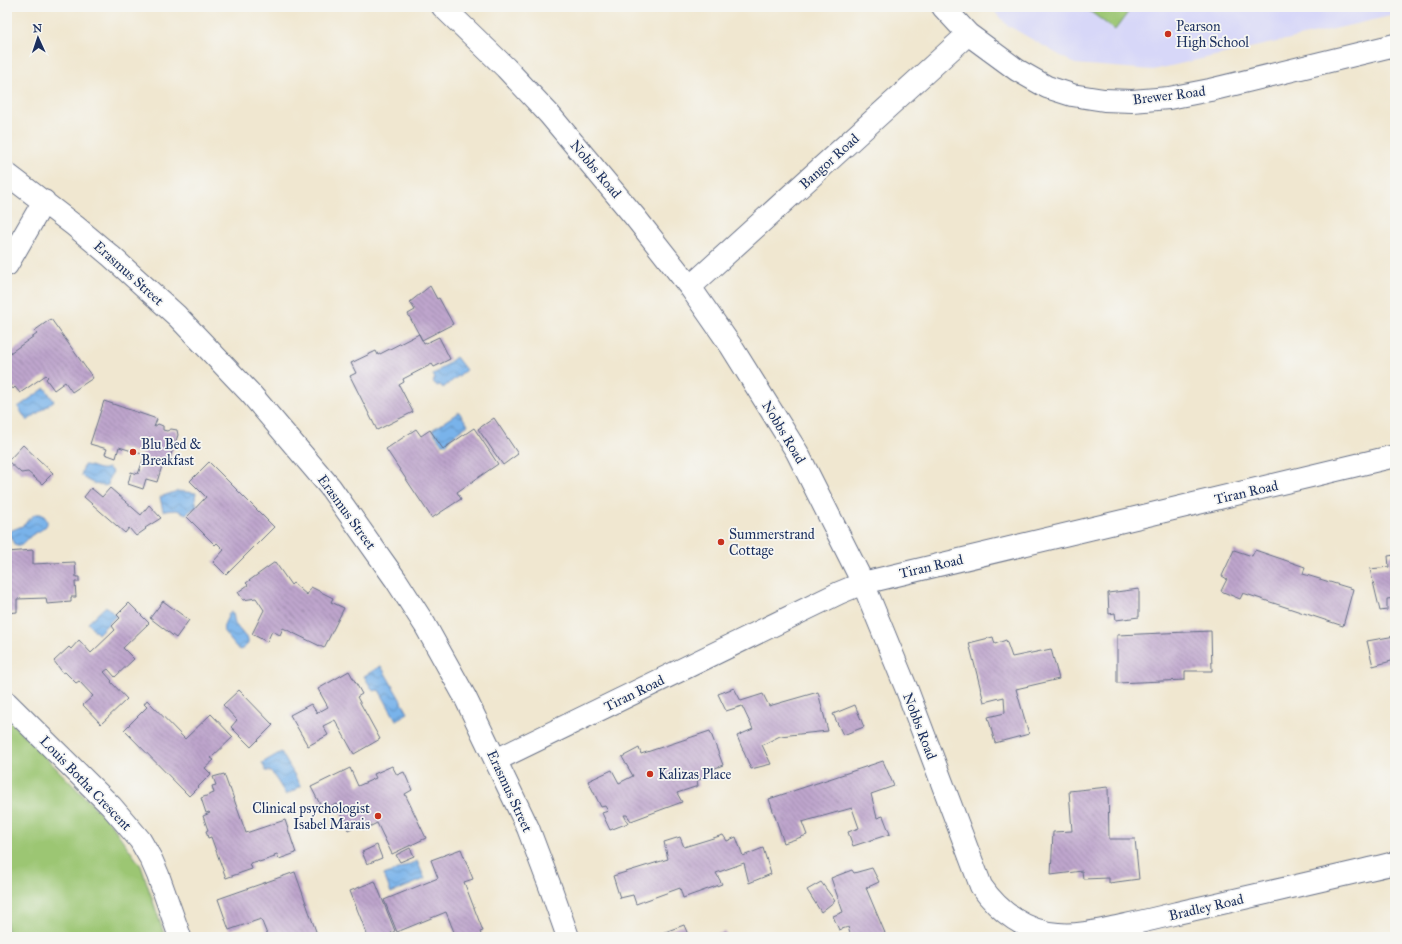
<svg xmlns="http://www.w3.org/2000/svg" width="1402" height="944" font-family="'IM FELL Great Primer',serif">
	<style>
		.built { fill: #d7d7f8 }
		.green { fill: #9cc673; stroke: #5c7a68 }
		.water { fill: url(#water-waves); stroke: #4a71a4 }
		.building { fill: url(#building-back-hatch) }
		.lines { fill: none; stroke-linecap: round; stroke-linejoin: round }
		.minor-casing { stroke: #666f86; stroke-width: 24 }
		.minor { stroke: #fff; stroke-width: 22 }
		.poi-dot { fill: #c8321e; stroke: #f6f6f2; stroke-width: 1.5 }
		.labels { text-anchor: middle; stroke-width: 3.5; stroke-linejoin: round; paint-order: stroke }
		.poi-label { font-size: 14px; fill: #1b2f5e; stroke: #f6f6f2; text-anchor: start }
		.street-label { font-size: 14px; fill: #1b2f5e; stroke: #f6f6f2 }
	</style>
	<defs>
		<pattern id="water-waves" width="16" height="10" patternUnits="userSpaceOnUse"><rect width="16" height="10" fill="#79b3ea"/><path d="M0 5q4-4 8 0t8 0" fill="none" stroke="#6292c1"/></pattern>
		<pattern id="building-back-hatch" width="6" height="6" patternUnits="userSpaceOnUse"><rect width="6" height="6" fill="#bea5cc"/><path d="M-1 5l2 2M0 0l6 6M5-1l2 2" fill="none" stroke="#9a87a9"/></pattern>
	</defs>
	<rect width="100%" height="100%" fill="#f6f6f2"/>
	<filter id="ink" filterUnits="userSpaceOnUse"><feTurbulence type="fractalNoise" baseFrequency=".025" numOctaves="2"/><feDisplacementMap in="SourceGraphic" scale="8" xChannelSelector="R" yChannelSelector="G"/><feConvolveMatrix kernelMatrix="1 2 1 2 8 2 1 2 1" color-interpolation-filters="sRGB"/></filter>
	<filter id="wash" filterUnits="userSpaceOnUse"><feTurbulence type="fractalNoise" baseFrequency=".012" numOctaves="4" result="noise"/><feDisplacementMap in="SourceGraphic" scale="16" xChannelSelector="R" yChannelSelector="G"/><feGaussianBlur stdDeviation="0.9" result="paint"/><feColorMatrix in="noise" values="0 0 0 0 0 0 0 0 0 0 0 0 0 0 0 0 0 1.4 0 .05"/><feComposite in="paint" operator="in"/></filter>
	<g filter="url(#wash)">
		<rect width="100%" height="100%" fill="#f0e7d0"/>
		<!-- built -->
		<path class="built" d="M990,7H1395V15L1153,70L1075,64L1007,25Z"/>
		<!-- green -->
		<path class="green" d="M1084,7H1132L1115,30Z
			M7,718L111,824L141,866L165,937H7Z"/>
		<!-- water -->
		<path class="water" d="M456,357L466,370L443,388L440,385L437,386L433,382L435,378L433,375Z
			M45,388L54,401L27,421L18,407Z
			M459,412L468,425L450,438L447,444H442L432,430Z
			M84,465C93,465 99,472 108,468L113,472L109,478L108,485C100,488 87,481 81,475Z
			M177,491L196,493L195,498L197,506L186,514L177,510L163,511L160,497Z
			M35,514H42C55,526 40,530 32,535C28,538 25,543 20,546L14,544L9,534L10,531L22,526Z
			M106,606L116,616L98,634L88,623Z
			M231,612L233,613L235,624L248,640V644L241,650C235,648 230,638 224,632C222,624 227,621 229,613Z
			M381,666L408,713L396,720L379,690L373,691L364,676Z
			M281,752L301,786L286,795L273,774L270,771H266L262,763Z
			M417,861L425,879L391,893L384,875Z"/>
		<g id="blocks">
			<!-- building -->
			<path class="building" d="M430,286L437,299L439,298L453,324L422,340L408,314L415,310L410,302Z
				M51,319L93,378L72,392L65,382L54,390L46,379L48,377L46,375L20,393L15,387L13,389L7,380V355L37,334L34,331Z
				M419,334L424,344L439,337L450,359L434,367L432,364L403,379L404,382L399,385L413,412L377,430L350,376L356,373L351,363L376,351L378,355Z
				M104,401L157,419L154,427L158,424L163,426V430L167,431L171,429L177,430L178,435L168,463H167L165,467L162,466L157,482L146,479L143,489L128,484L131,472L138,474L145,455L119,447L116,458L105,454L107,449L90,444Z
				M494,418L518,454L503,465L478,429Z
				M474,428L498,464L457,492L461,499L432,518L386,449L416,429L421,436L430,430L443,449Z
				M23,445L53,473L42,484L28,472L21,473L8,461Z
				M209,462L274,527L226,575L213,562L224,550L217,543L215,545L187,517L206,497L190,481Z
				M91,488L102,497L110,488L141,515L149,505L161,518L145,528L146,529L136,536L129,528L125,533L84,497Z
				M33,550V564L75,562L76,577H79V582H75L76,597H71V602L47,604L46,598L17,599V612L7,613V552Z
				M1234,550L1252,556L1255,550L1305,567L1303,574L1353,589L1343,626L1243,593L1240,599L1221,591L1227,579L1222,576Z
				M1395,555V598L1387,599V610L1380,611L1370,569L1389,567L1388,556Z
				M275,562L291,585L293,583L307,595L311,587L333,598L331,602L344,608L324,648L283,628L280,635L272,631L267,642L252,634L264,610L256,598L243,600L238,592L248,585L246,583Z
				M1139,589V617L1116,620L1115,613L1109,614L1108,593Z
				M163,601L189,620L176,638L150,618Z
				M129,603L149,623L123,648L134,659L115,677L108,669L104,672L112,681L111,682L127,699L101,724L83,705L93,696L79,681L76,683L65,672L63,673L54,661L69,647L71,649L79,640L91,653L115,630L112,626L120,618L117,615Z
				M1211,631L1212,671H1185V680L1117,683V635Z
				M1395,636V660L1373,666L1367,641Z
				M993,637L995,644L1006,640L1012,657L1051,649L1059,679L1016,689L1029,734L995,743L988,717L1005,713L1004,697L984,702L969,643Z
				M349,671L362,694L357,697L380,739L354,754L335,720L323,726L328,735L308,746L290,715L311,704L317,713L328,707L318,689Z
				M734,688L741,701L763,694L769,706L818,692L828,731L780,736L762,745L771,764L751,769L737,736L753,729L742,706L726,711L718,694Z
				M239,690L273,725L251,747L231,727L237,720L223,705Z
				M147,700L185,739L211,714L233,737L211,758L214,760L205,768L211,774L189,796L124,730L147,707L144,704Z
				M855,705L864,727L843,735L833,714Z
				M710,731L723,765L705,772L708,777L697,780L698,786L677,793L682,802L631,821L627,815H624L628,823L610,830L602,813L608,811L605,806L601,807L588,781L612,770L619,783L633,776L622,757L639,748L641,754Z
				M883,761L894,786L871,794L877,818L883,816L890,834L853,846L848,832L859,828L852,808L802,822L807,835L784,843L769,799Z
				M392,766L397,775L404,772L412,790L405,794L426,838L392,854L377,823L363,830L360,824L348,830L336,804L323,810L311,787L350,768L358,786L376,778L374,774Z
				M224,774L229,788H230L246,833L285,820L296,853L279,859L277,854L274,855L275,857L259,862L258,861L250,863L252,869L226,878L211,837L208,838L206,831L208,830L203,816L210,813L209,812L206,813L201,798L214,793L212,786L216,785L213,777Z
				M1108,787L1109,839H1135L1139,879L1109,883V878L1083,879L1082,871L1051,875L1053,832L1072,831L1069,791Z
				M723,835L727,841L736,837L743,856L763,848L771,874L749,883L744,863L716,873L722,884L683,898L680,888L636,904L633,895L620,898L613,876L668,859L664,842L680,837L684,847Z
				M377,845L382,858L367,864L362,852Z
				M410,848L414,856L400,862L396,855Z
				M461,849L473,879L464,882L483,931L480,932L482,937H456L446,912L397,932L384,900L438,878L431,860Z
				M872,868L879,882L866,888L885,933L875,937H851L848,927L839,930L833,916L843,912L831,878L852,870L854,873Z
				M295,872L318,937H268L261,919L229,930L218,899Z
				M375,881L395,931L391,933L392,937H368L350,891Z
				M821,882L835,901L821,912L807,890Z
				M684,925L689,937H651Z
				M725,932L727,937H706Z"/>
		</g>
	</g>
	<g filter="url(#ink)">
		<use href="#blocks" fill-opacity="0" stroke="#666f86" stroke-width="1"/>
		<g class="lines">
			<defs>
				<path id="minor" d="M443,7L506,68L549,114L635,217L690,287L731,346L797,452L863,583L907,690L981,886C999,912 1026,932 1058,934C1079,936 1101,930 1121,926C1140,922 1158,918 1177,913C1250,897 1322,880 1395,863
					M943,7L968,34L1017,70L1047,87L1072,95L1104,100L1132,101L1169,98L1210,90L1395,45
					M7,174L75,226L112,257L177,316L251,394L330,487L396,580L425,625L465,697L528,828L551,889L568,937
					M7,265L44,201
					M690,287L968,34
					M7,703L111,806L140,840L151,859L158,875L180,937
					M496,760L839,593L863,583L1395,456"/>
			</defs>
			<!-- minor casing -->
			<use href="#minor" class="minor-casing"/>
			<!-- minor -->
			<use href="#minor" class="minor"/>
		</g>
	</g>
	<!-- markers -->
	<g class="poi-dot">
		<circle cx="1168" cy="34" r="4"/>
		<circle cx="133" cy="452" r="4"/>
		<circle cx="721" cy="542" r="4"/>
		<circle cx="650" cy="774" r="4"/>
		<circle cx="378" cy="816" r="4"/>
	</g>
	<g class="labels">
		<!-- poi labels -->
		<g class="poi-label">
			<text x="1176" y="31">Pearson<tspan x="1176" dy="16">High School</tspan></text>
			<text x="141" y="449">Blu Bed &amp;<tspan x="141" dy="16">Breakfast</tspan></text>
			<text x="729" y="539">Summerstrand<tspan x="729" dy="16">Cottage</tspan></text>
			<text x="658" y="779">Kalizas Place</text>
			<text x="370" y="813" text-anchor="end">Clinical psychologist<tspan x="370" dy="16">Isabel Marais</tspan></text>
		</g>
		<!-- street labels -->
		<g class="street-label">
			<text transform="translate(1169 95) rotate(-7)" y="5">Brewer Road</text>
			<text transform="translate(829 161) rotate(-42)" y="5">Bangor Road</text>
			<text transform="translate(596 169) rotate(50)" y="5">Nobbs Road</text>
			<text transform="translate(129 273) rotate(42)" y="5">Erasmus Street</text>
			<text transform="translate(784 432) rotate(59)" y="5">Nobbs Road</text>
			<text transform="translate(1246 492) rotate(-13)" y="5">Tiran Road</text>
			<text transform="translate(347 512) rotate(54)" y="5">Erasmus Street</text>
			<text transform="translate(931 566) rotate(-13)" y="5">Tiran Road</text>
			<text transform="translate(634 693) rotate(-26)" y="5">Tiran Road</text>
			<text transform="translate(920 726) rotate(69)" y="5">Nobbs Road</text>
			<text transform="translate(86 783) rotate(46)" y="5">Louis Botha Crescent</text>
			<text transform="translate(510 791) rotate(65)" y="5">Erasmus Street</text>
			<text transform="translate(1206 907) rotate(-13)" y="5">Bradley Road</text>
		</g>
	</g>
	<!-- margin -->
	<rect width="1402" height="944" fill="none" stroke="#f6f6f2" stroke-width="24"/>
	<!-- north arrow -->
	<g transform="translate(38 38) rotate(357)" stroke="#f6f6f2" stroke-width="3" paint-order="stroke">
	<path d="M0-3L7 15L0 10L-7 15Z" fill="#1b2f5e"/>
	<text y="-6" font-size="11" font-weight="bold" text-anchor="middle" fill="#1b2f5e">N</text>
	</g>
</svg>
